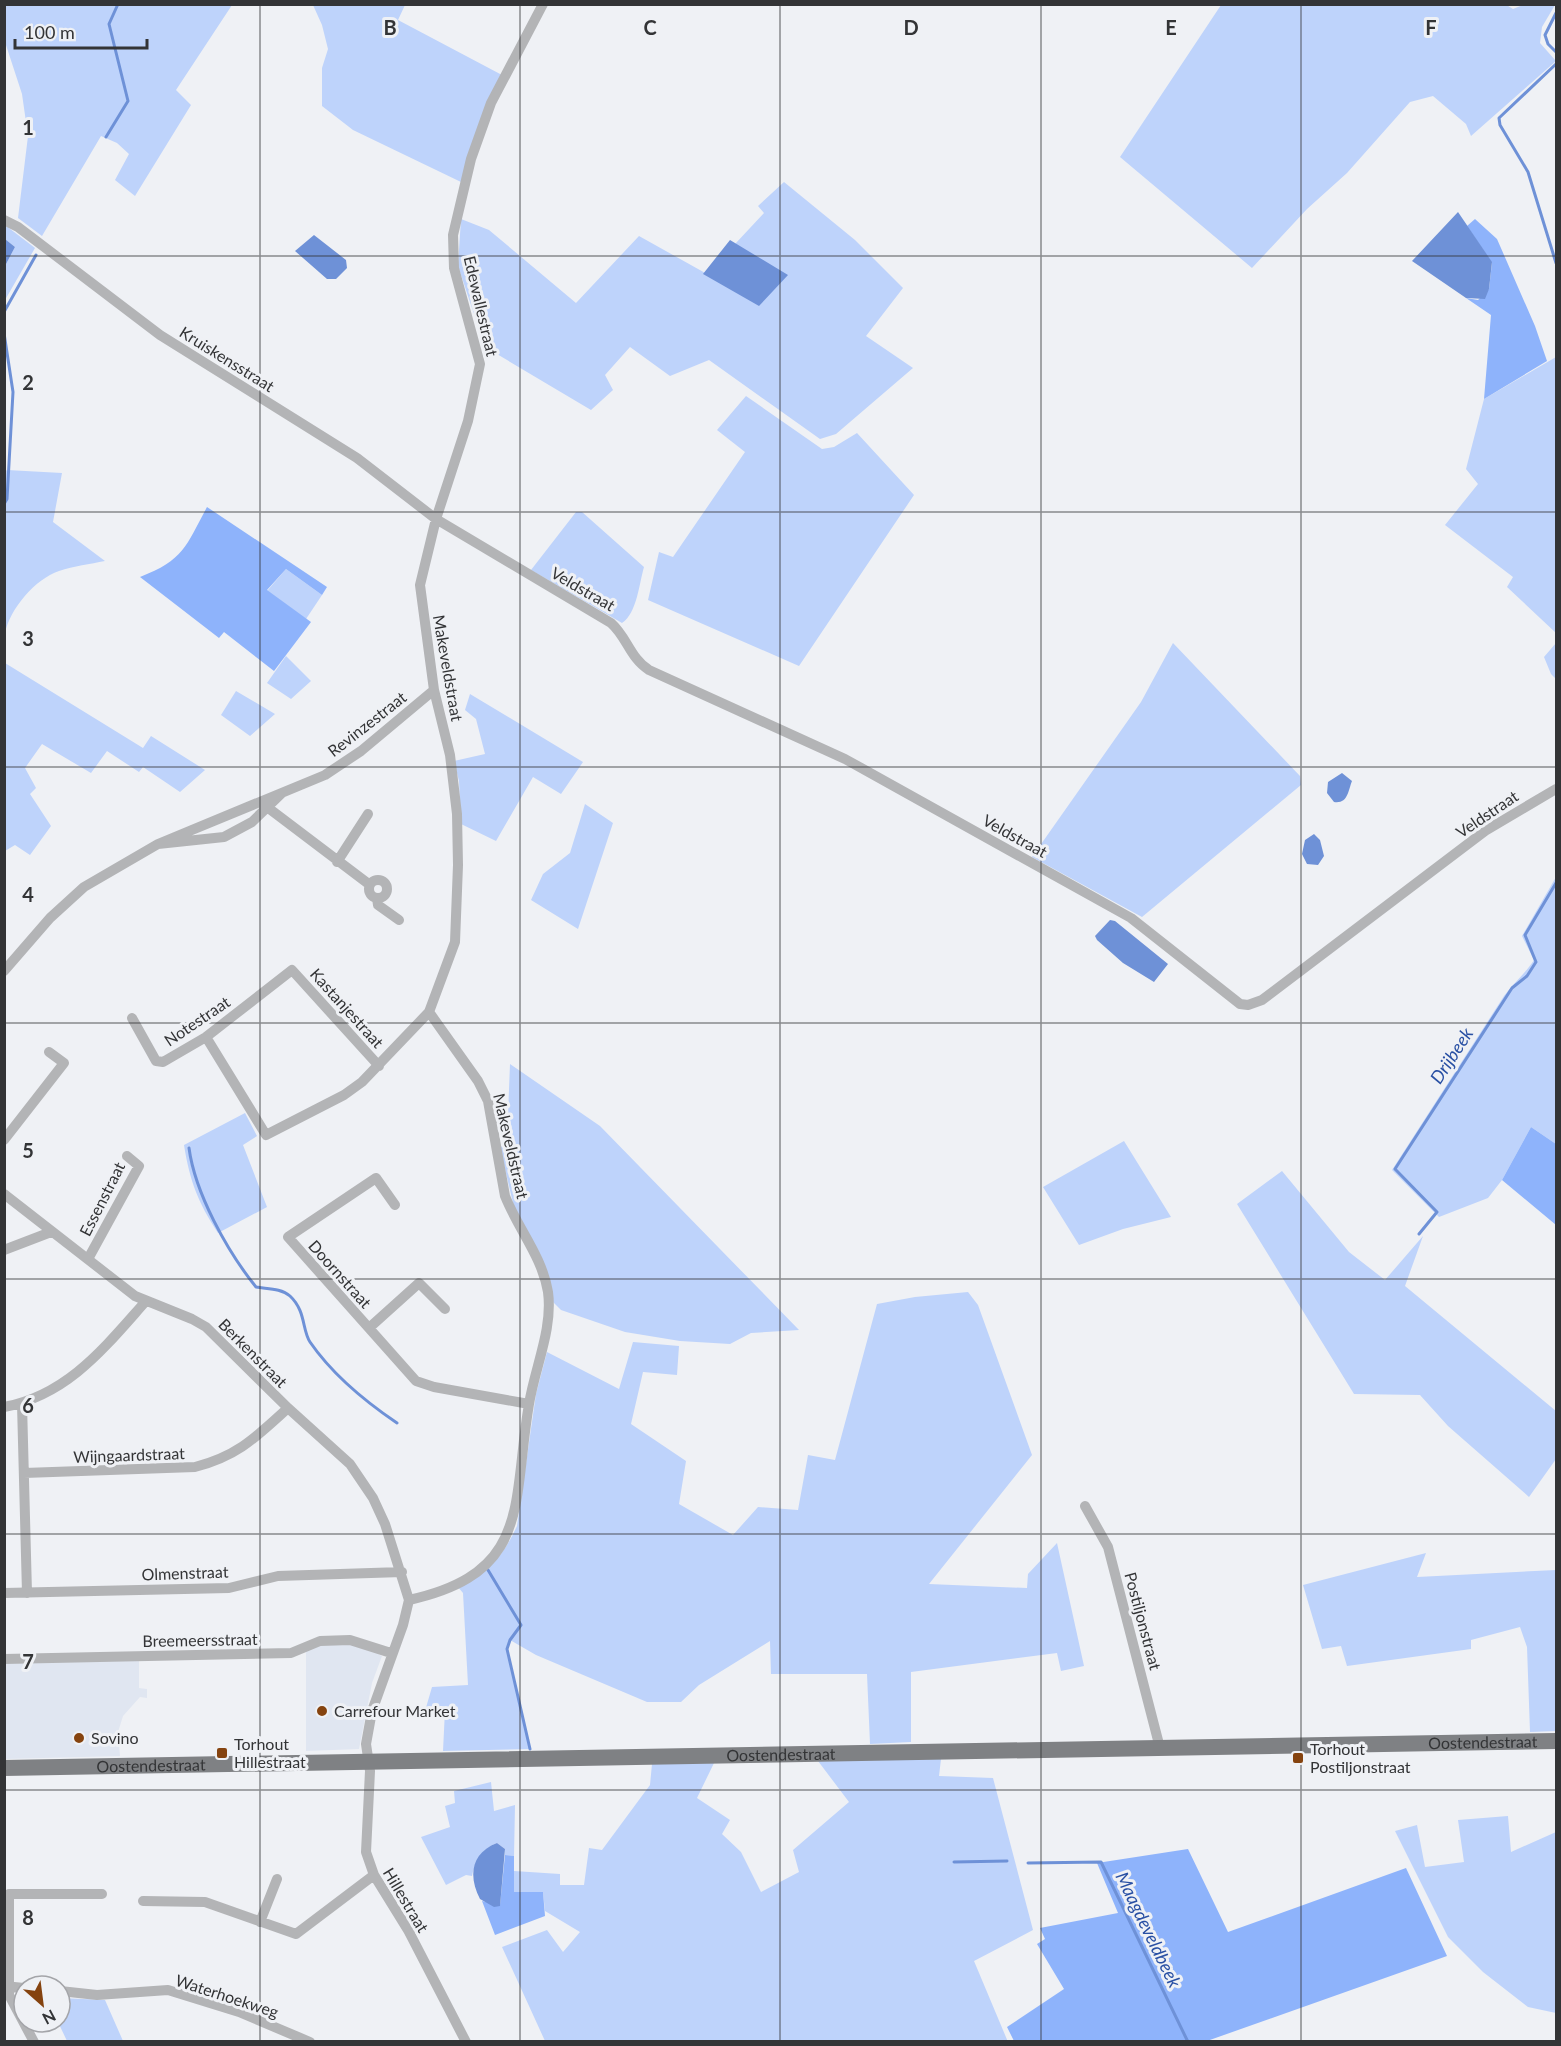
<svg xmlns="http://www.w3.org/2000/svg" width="1561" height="2046" font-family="Lato,sans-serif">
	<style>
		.built { fill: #e0e6f1 }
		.green { fill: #bed3fb }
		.forest { fill: #8eb3fb }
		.water { fill: #6e91d7 }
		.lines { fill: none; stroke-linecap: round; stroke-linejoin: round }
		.stream { stroke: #6e91d7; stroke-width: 3 }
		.minor { stroke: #b3b4b6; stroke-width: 10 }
		.primary { stroke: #7f8184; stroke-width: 16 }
		.grid { fill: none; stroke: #333436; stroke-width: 1.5; stroke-opacity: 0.55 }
		.poi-dot { fill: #85430f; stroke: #eff1f5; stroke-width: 2 }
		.labels { text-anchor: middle; stroke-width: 6; stroke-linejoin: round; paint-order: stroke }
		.street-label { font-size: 16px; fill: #333436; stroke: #eff1f5 }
		.poi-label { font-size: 16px; fill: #333436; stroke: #eff1f5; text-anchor: start }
		.water-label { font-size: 18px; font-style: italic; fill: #2950a4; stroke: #eff1f5 }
		.grid-label { font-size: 20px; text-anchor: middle; font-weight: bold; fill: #333436; stroke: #eff1f5; stroke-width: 6; stroke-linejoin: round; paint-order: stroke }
	</style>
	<rect width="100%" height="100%" fill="#eff1f5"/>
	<!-- built -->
	<path class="built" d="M314,1644H360L382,1656L372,1683L359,1749L306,1751V1652Z
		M139,1659V1688L147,1689V1698L140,1697L123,1716L118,1732L120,1756L5,1759L4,1661Z"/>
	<!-- green -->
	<path class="green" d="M1505,4L1513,9L1523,5H1555L1542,27L1540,43L1556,61L1471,136L1466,124L1433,96L1410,102L1347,173L1307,209L1252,268L1120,157L1221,5Z
		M4,5H232L176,90L191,105L135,196L115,180L129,154L117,143L101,136L42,236L18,218L28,136L22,94L5,42Z
		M313,5H405L398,20L502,75L461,182L353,130L322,106V68L328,49L322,25Z
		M784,182L855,240L903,288L866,336L913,368L836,434L820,439L709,360L670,376L630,347L605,375L613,390L591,410L485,347L458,266L461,219L489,230L576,303L639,236L707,274L764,213L758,206Z
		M5,225L35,248L5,300V266L15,247L5,239Z
		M1556,357V633L1507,587L1513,577L1445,525L1478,484L1466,469L1484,399Z
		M746,396L822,449L834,447L857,433L914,495L799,666L648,600L659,552L673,557L745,452L717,430Z
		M7,470L62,473L53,522L105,561C90,564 74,566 59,571C35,579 10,609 5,633L4,472Z
		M576,512H582L644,567C639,584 637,613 622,623L531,570Z
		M286,569L322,595L306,619L267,591Z
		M1173,643L1300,776L1301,785L1142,917L1032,857L1141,702Z
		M1556,643V679L1551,674L1544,657Z
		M286,656L311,681L291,699L267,683Z
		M5,663L143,748L151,736L205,770L180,792L143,767L139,772L107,751L91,773L42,744L25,768L36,788L30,794L51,826L30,855L15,845L5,851Z
		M236,691L275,714L250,736L221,715Z
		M470,694L583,762L561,794L533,777L496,841L461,824L459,781L454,761L485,754L476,719L465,710Z
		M585,804L613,823L578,929L531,900L543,874L570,853Z
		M1556,877V1144L1531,1127L1502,1180L1488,1198L1439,1217L1392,1170L1504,996C1513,983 1525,974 1534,960L1522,936Z
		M510,1064L600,1126L799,1330L751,1333L730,1344L680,1341L625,1332L561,1310L553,1302L514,1207L500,1148L507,1141Z
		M245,1113L257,1136L243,1145L267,1207L218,1233C198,1202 190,1182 184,1145Z
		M1124,1141L1171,1217L1123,1229L1079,1245L1043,1187Z
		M1282,1171L1349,1252L1385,1280L1423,1236L1405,1286L1556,1411V1459L1529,1497L1448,1426L1420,1395L1354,1394L1237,1204Z
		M968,1292L978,1305L1032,1455L929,1584L1027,1588L1028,1574L1057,1543L1084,1666L1061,1671L1057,1653L911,1672V1742L870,1744L867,1674H771L770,1641L699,1685L681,1702H647L536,1655L510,1640L507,1649L530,1749L443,1751L445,1710L425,1711L432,1687L468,1685L463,1593L458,1587C490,1569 501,1560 517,1526L536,1394L547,1352L619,1389L633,1342L679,1346L677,1375L643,1372L631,1424L686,1461L679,1504L733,1535L758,1507L798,1510L808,1455L835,1460L877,1304L915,1297Z
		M1426,1553L1417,1577L1556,1570V1731L1530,1732L1527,1647L1520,1627L1471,1640V1649L1347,1666L1341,1646L1322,1649L1303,1585Z
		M941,1759L939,1776L993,1778L1033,1930L974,1961L1008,2042L545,2041L502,1947L547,1930L563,1952L580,1932L545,1911L543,1892H514V1871L560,1874V1885H584L589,1848L602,1850L650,1785L652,1764L714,1763L697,1798L730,1820L722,1834L741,1852L761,1892L799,1872L793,1850L849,1802L818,1761Z
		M491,1782L494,1811L515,1805L514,1856L505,1855V1849L497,1843C482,1849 475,1860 472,1876L466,1875L446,1885L421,1837L450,1827L445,1806L455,1803L454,1791Z
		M1508,1816L1511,1852L1556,1832V2013L1528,2007L1483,1972L1448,1937L1395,1831L1417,1825L1425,1867L1464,1862L1458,1820Z
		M60,1998L105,2000L123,2041H67L58,2022H60Z"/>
	<!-- forest -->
	<path class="forest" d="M1475,219L1497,239L1535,326L1547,361L1484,399L1491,315L1466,298L1478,300L1489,289L1492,263L1467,226Z
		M207,507L327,587L322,595L286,569L267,590L311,622L274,671L224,632L219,638L140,577C184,560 186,546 207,507Z
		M1531,1127L1556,1144V1225L1502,1180Z
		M1188,1849L1228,1932L1406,1868L1447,1956L1207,2041H1014L1007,2027L1064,1989L1037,1944L1045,1939L1040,1928L1118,1913L1097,1863Z
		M505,1855L514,1856V1892H543L545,1916L495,1935L482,1901L500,1905Z"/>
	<!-- water -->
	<path class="water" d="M1458,212L1492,262L1489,289L1485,299L1466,298L1412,261Z
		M314,235L346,260L347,268L336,279H327L295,251Z
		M5,239L15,247L5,266Z
		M730,240L788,275L759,306L703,274Z
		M1342,773L1352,781C1348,791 1348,804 1334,802L1327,793L1328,782Z
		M1314,834L1320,840L1324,856L1318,865L1307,864L1302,854L1305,840Z
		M1110,920L1115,921L1168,964L1154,982L1123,963L1097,940L1095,936Z
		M497,1843L505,1849L500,1906L494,1907L480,1899C468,1876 471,1853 497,1843Z"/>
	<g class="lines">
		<!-- stream -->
		<path class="stream" d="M1556,13L1545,35L1548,44L1556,52
			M1556,64L1499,118L1500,125L1528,172L1556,263
			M106,137L128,101L109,24L118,4
			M4,312L36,255
			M4,333L13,392L7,499L4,504
			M189,1148C195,1193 227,1251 256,1287C267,1289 281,1288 290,1296C306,1311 302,1330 310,1342C332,1374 366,1402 397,1423
			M1419,1234L1437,1212L1395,1169L1512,988L1527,976L1536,962L1525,935L1556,883
			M488,1570L521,1625L510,1640L507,1649L530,1749
			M954,1862L1007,1861
			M1028,1863L1101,1862L1188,2042"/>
		<!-- minor -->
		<path class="minor" d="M4,220L18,227L160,335L357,458L436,519L611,623C627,637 630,658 649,670L845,759L1131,918L1240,1004L1248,1005L1262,1000L1485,831L1556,789
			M282,793L252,822L224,837L158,844L325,775L361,751L434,690
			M267,807L370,885
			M337,862L368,814
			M369 889a9 9 0 1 1 18 0a9 9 0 1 1-18 0Z
			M377,898L378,905L399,920
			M4,971L50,918L84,887L158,844
			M132,1018L156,1061L163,1062L206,1037L292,970L379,1066
			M206,1037L266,1135L344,1095L362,1082L429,1012
			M4,1140L64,1063L49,1052
			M4,1194L135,1296L192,1319L206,1327L288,1408L350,1464L373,1498L385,1524L409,1600L403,1625L372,1711L366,1744L370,1771L366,1852L374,1875L408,1930L466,2042
			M395,1205L376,1178L288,1237L416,1381L434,1387L529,1404
			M4,1250L51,1232
			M88,1259L139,1166L127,1156
			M369,1328L419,1283L445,1309
			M22,1404L27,1593
			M4,1407C68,1395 105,1347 146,1301
			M24,1473L195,1467C238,1456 256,1437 288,1408
			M1085,1506L1108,1547L1160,1748
			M4,1593L229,1588L278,1576L402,1572
			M409,1600C532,1573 512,1503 529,1404C535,1367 553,1329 548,1292C542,1256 518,1229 505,1196L488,1101L478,1081L429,1012L455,942L458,865L457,814L450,755L434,690L420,585L436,519L468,421L480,364L454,268L453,235L471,159L491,103L543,4
			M4,1659L291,1653L320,1641L350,1640L391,1653
			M143,1901L205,1902L296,1934L374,1875
			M260,1922L277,1879
			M4,1986L24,1988
			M60,1991L97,1995L168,1990L239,2012L310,2042
			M34,2042L9,1995V1894H102"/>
		<!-- primary -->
		<path class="primary" id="s1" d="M4,1768L1556,1741"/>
	</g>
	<!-- grid -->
	<path class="grid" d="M260,4V2042M520,4V2042M780,4V2042M1041,4V2042M1301,4V2042M4,256H1556M4,512H1556M4,767H1556M4,1023H1556M4,1279H1556M4,1534H1556M4,1790H1556"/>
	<!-- markers -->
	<g class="poi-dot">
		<circle cx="322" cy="1711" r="6"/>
		<circle cx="79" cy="1738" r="6"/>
		<rect x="216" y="1747" width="12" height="12" rx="3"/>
		<rect x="1292" y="1752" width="12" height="12" rx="3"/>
	</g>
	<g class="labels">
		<!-- street labels -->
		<g class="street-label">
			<text transform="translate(481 306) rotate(77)" y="6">Edewallestraat</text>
			<text transform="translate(227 359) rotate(32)" y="6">Kruiskensstraat</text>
			<text transform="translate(583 589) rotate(30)" y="6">Veldstraat</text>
			<text transform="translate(448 668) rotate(80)" y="6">Makeveldstraat</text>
			<text transform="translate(367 724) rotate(-38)" y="6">Revinzestraat</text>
			<text transform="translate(1487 814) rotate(-34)" y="6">Veldstraat</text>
			<text transform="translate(1015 836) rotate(29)" y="6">Veldstraat</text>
			<text transform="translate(347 1008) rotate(48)" y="6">Kastanjestraat</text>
			<text transform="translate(197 1021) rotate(-34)" y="6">Notestraat</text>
			<text transform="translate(511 1146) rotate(77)" y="6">Makeveldstraat</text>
			<text transform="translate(102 1199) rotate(-63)" y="6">Essenstraat</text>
			<text transform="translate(340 1274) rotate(48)" y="6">Doornstraat</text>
			<text transform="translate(253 1353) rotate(45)" y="6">Berkenstraat</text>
			<text transform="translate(129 1455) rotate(-2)" y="6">Wijngaardstraat</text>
			<text transform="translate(185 1573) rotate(-2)" y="6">Olmenstraat</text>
			<text transform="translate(1143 1621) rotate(75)" y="6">Postiljonstraat</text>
			<text transform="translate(200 1640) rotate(-1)" y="6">Breemeersstraat</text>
			<text dy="6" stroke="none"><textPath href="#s1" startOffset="1479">Oostendestraat</textPath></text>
			<text dy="6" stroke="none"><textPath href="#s1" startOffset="777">Oostendestraat</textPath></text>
			<text dy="6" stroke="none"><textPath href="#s1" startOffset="147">Oostendestraat</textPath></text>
			<text transform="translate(406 1900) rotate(59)" y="6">Hillestraat</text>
			<text transform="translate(227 1996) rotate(18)" y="6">Waterhoekweg</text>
		</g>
		<!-- poi labels -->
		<g class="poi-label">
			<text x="334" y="1717">Carrefour Market</text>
			<text x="91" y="1744">Sovino</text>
			<text x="234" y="1750">Torhout<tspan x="234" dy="18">Hillestraat</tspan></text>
			<text x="1310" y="1755">Torhout<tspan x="1310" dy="18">Postiljonstraat</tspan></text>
		</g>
		<!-- water labels -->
		<g class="water-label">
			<text transform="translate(1452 1056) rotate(-57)" y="6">Drijbeek</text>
			<text transform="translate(1148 1930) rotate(64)" y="6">Maagdeveldbeek</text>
		</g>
	</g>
	<g class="grid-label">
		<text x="390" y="35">B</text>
		<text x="650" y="35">C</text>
		<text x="911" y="35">D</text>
		<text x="1171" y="35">E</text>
		<text x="1431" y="35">F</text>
		<text x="28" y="135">1</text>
		<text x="28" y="390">2</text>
		<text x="28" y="646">3</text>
		<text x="28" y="902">4</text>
		<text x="28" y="1158">5</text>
		<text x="28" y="1413">6</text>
		<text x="28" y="1669">7</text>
		<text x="28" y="1925">8</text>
	</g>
	<!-- border -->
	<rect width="1561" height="2046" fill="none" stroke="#333436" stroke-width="12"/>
	<!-- north arrow -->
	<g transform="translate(42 2004) rotate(152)"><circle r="28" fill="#eff1f5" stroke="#a4a5a9" stroke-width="1.5"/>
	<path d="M0-4.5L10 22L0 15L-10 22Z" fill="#85430f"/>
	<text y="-9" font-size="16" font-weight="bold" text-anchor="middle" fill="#333436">N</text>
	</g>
	<!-- scale -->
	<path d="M15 39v9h132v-9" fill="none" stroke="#333436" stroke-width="3"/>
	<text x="24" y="39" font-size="18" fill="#333436" stroke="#eff1f5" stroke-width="4.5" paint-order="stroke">100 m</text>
</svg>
